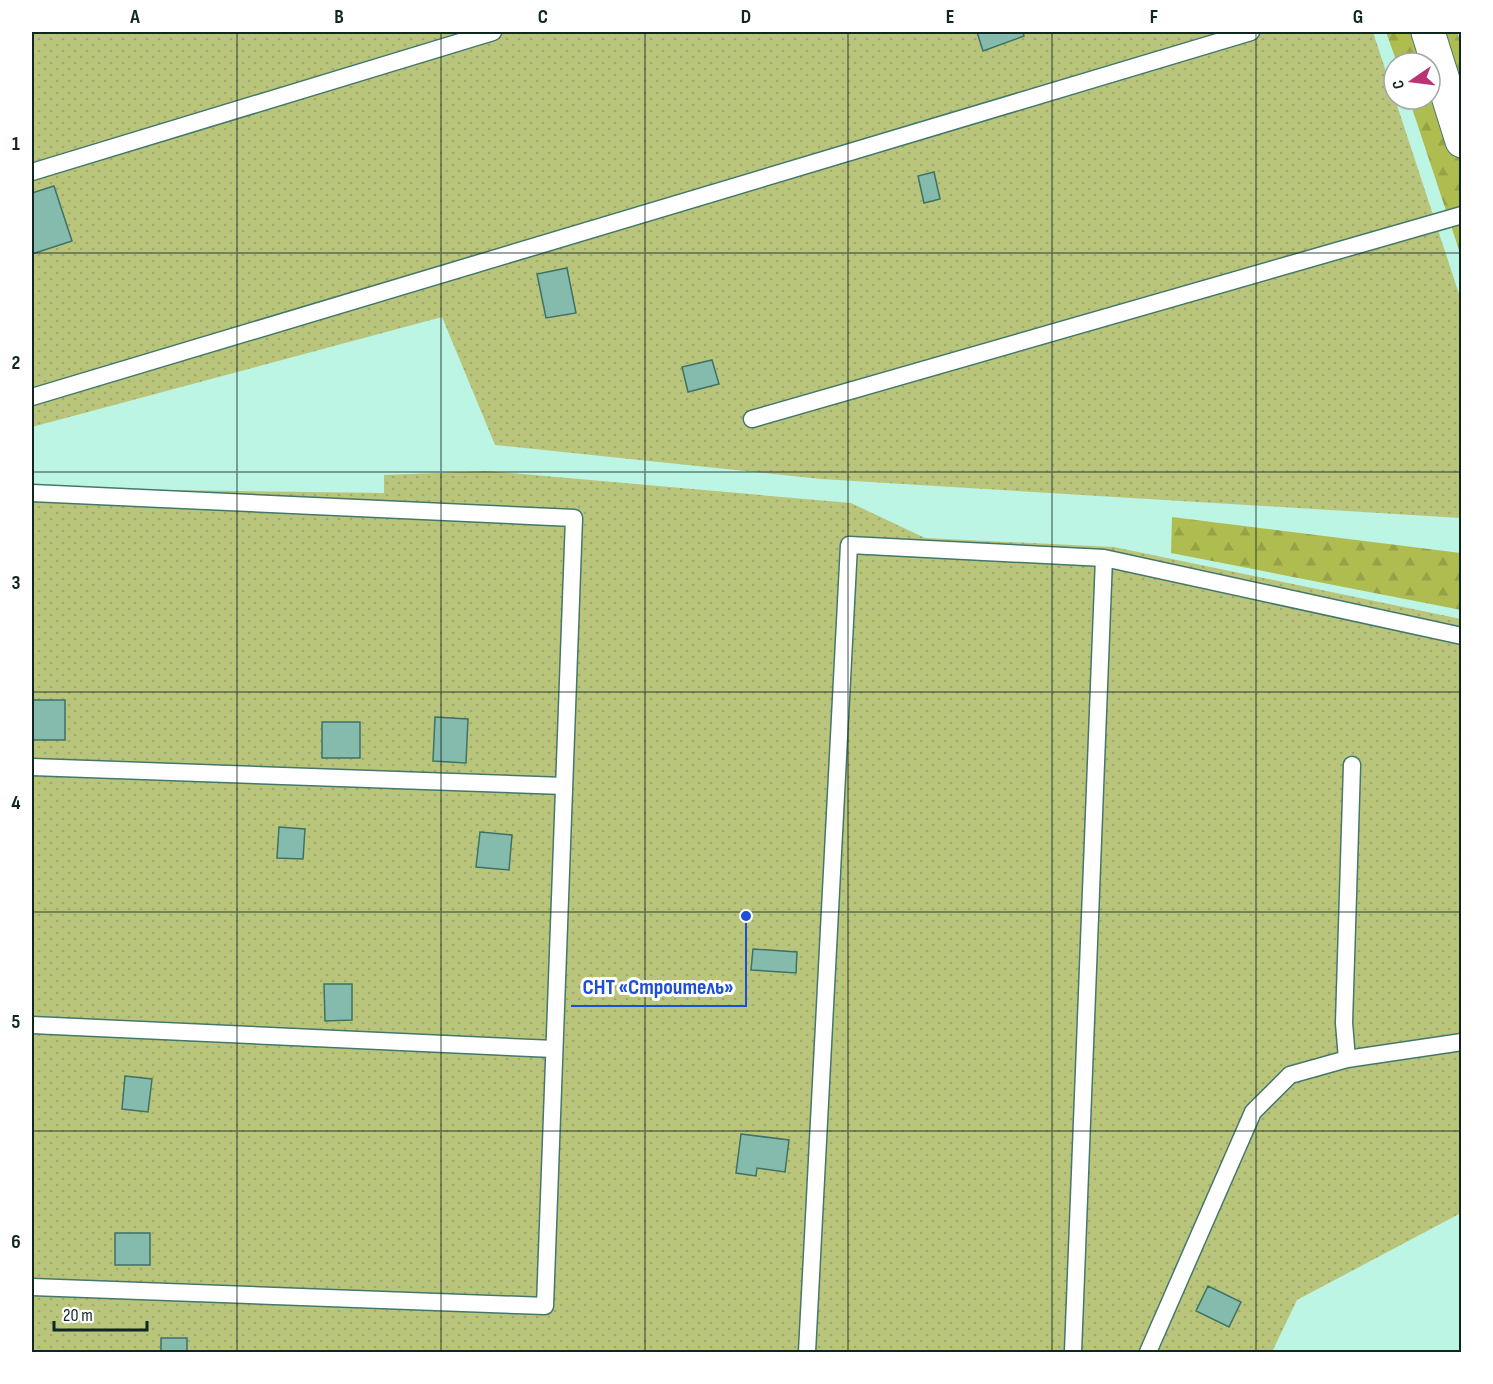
<svg xmlns="http://www.w3.org/2000/svg" width="1493" height="1384" font-family="'Sofia Sans Condensed',sans-serif">
	<style>
		.forest { fill: url(#forest-firs) }
		.garden { fill: url(#garden-dots) }
		.building { fill: #85bbac; stroke: #3e7265; stroke-width: 1.5 }
		.lines { fill: none; stroke-linecap: round; stroke-linejoin: round }
		.lane-casing { stroke: #44786b; stroke-width: 19 }
		.street-casing { stroke: #44786b; stroke-width: 35 }
		.lane { stroke: #fff; stroke-width: 16 }
		.street { stroke: #fff; stroke-width: 33 }
		.grid { fill: none; stroke: #102620; stroke-width: 1.5; stroke-opacity: 0.55 }
		.leader { fill: none; stroke: #1d4ed8; stroke-width: 2 }
		.callout-dot { fill: #1d4ed8; stroke: #fff; stroke-width: 2 }
		.callout-label { font-size: 22px; text-anchor: middle; font-weight: bold; fill: #1d4ed8; stroke: #fff; stroke-width: 6; stroke-linejoin: round; paint-order: stroke }
		.neatline { fill: none; stroke: #102620; stroke-width: 2 }
		.grid-label { font-size: 20px; text-anchor: middle; font-weight: bold; fill: #102620 }
	</style>
	<defs>
		<pattern id="forest-firs" width="22" height="20" patternUnits="userSpaceOnUse" patternTransform="scale(1.5)"><rect width="22" height="20" fill="#afbd50"/><path d="M5 1l3.5 6h-7zM16 11l3.5 6h-7z" fill="#96a246"/></pattern>
		<pattern id="garden-dots" width="8" height="8" patternUnits="userSpaceOnUse" patternTransform="scale(1.5)"><rect width="8" height="8" fill="#bac57c"/><path d="M2 2h.1M6 6h.1" fill="none" stroke="#9fa96b" stroke-width="1.8" stroke-linecap="round"/></pattern>
	</defs>
	<rect width="100%" height="100%" fill="#bdf5e5"/>
	<!-- forest -->
	<path class="forest" d="M1386,32H1457L1461,44V256L1409,99H1430V63H1397Z
		M1172,517L1461,553V610L1171,553Z"/>
	<!-- garden -->
	<path class="garden" d="M32,32H1373L1461,300V518L821,479L495,445L442,317L32,427Z
		M487,471L851,503L925,538L1114,547L1461,619V1213L1297,1300L1272,1352H32V488L384,493V475Z"/>
	<!-- building -->
	<path class="building" d="M977,32H1023L1024,36L983,51Z
		M934,172L940,199L924,203L918,176Z
		M54,186L72,241L32,254V193Z
		M567,268L576,313L546,318L537,274Z
		M712,360L719,384L688,392L682,367Z
		M32,700H65V740H32Z
		M435,717L468,719L466,763L433,761Z
		M322,722H360V758H322Z
		M279,827L305,829L303,859L277,858Z
		M480,832L512,835L509,870L476,867Z
		M753,949L797,952L796,973L751,970Z
		M324,984H352V1020L325,1021Z
		M125,1076L152,1079L148,1112L122,1109Z
		M741,1134L789,1140L785,1172L757,1168L756,1176L736,1173Z
		M115,1233H150V1265H115Z
		M1208,1286L1241,1302L1229,1327L1196,1311Z
		M161,1338H187V1352H161Z"/>
	<g class="lines">
		<defs>
			<path id="lane" d="M32,172L493,32
				M32,397L1251,32
				M752,419L1462,215
				M32,493L574,518L545,1306L32,1287
				M32,767L564,786
				M32,1025L554,1049
				M1347,1059L1344,1023L1352,765
				M807,1352L849,545L1104,558L1462,636
				M1073,1352L1104,558
				M1148,1352L1253,1112L1290,1075L1347,1059L1462,1042"/>
			<path id="street" d="M1428,32L1462,141"/>
		</defs>
		<!-- lane casing -->
		<use href="#lane" class="lane-casing"/>
		<!-- street casing -->
		<use href="#street" class="street-casing"/>
		<!-- lane -->
		<use href="#lane" class="lane"/>
		<!-- street -->
		<use href="#street" class="street"/>
	</g>
	<!-- grid -->
	<path class="grid" d="M237,32V1352M441,32V1352M645,32V1352M848,32V1352M1052,32V1352M1256,32V1352M32,253H1462M32,472H1462M32,692H1462M32,912H1462M32,1131H1462"/>
	<!-- callouts -->
	<path class="leader" d="M746 916L746 1006H571"/>
	<circle class="callout-dot" cx="746" cy="916" r="6"/>
	<g class="callout-label">
		<text x="658" y="994">СНТ «Строитель»</text>
	</g>
	<!-- border -->
	<rect width="1493" height="1384" fill="none" stroke="#ffffff" stroke-width="66"/>
	<!-- north arrow -->
	<g transform="translate(1412 81) rotate(256)"><circle r="28" fill="#ffffff" stroke="#9fa8a6" stroke-width="1.5"/>
	<path d="M0-4.5L10 22L0 15L-10 22Z" fill="#ba3373"/>
	<text y="-9" font-size="16" font-weight="bold" text-anchor="middle" fill="#102620">С</text>
	</g>
	<!-- scale -->
	<path d="M54 1321v9h93v-9" fill="none" stroke="#102620" stroke-width="3"/>
	<text x="63" y="1321" font-size="18" fill="#102620" stroke="#ffffff" stroke-width="4.5" paint-order="stroke">20 m</text>
	<rect x="33" y="33" width="1427" height="1318" class="neatline"/>
	<g class="grid-label">
		<text x="135" y="23">A</text>
		<text x="339" y="23">B</text>
		<text x="543" y="23">C</text>
		<text x="746" y="23">D</text>
		<text x="950" y="23">E</text>
		<text x="1154" y="23">F</text>
		<text x="1358" y="23">G</text>
		<text x="16" y="150">1</text>
		<text x="16" y="369">2</text>
		<text x="16" y="589">3</text>
		<text x="16" y="809">4</text>
		<text x="16" y="1028">5</text>
		<text x="16" y="1248">6</text>
	</g>
</svg>
